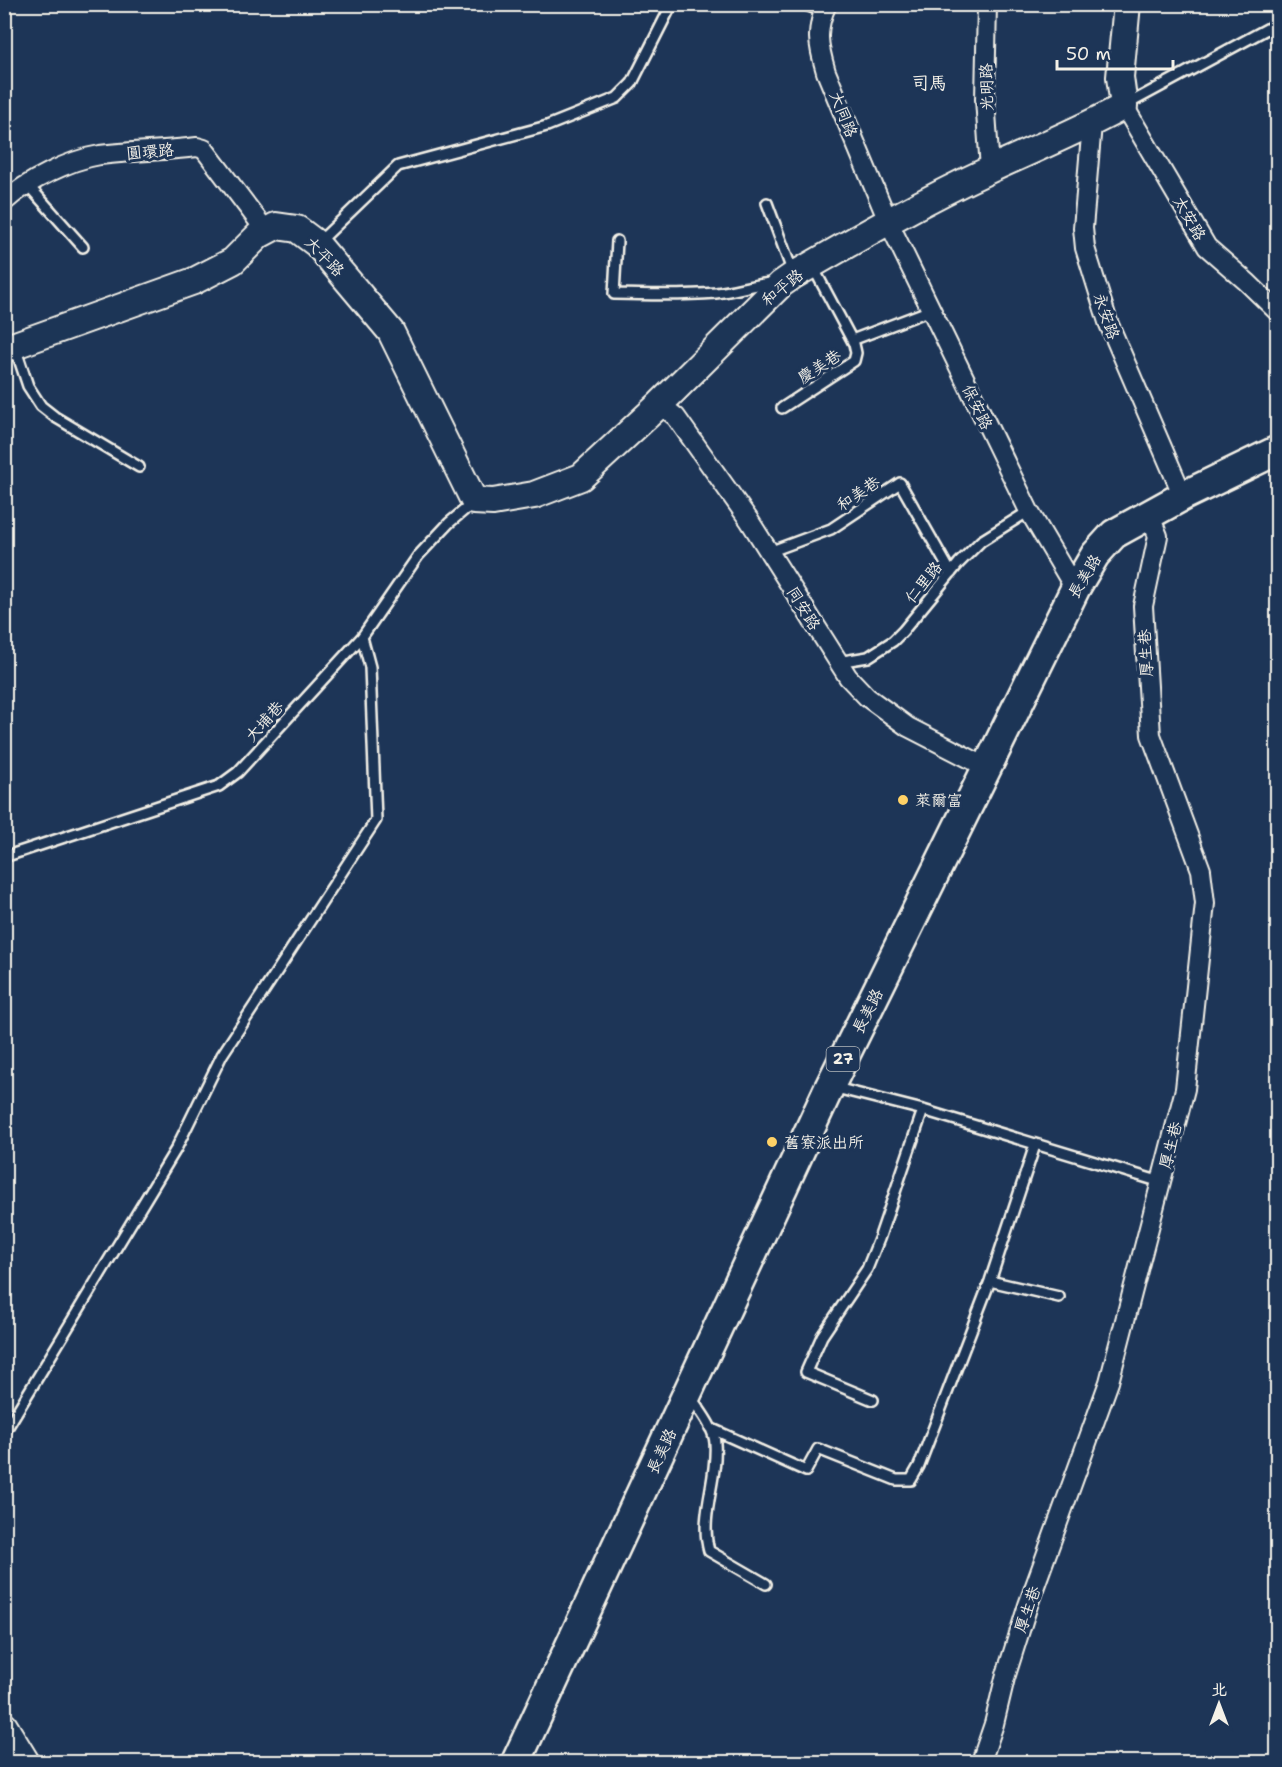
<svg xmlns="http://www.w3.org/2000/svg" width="1282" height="1767" font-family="'Shantell Sans','LXGW WenKai TC',sans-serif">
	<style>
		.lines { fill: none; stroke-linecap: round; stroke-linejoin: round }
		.lane-casing { stroke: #f4f1e8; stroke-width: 14 }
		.street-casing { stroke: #f4f1e8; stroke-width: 22 }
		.secondary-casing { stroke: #f4f1e8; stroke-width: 30 }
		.primary-casing { stroke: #f4f1e8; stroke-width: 33 }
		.lane { stroke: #1d3557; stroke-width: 9 }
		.street { stroke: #1d3557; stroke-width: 18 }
		.secondary { stroke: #1d3557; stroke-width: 26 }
		.primary { stroke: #1d3557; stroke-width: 28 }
		.poi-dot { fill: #ffd166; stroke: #1d3557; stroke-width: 2 }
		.labels { text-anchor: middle; stroke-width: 6; stroke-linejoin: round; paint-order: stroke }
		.shield { fill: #1d3557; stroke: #b4b9bc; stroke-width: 1.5 }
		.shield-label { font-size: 15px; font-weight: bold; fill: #f4f1e8 }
		.street-label { font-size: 16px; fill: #f4f1e8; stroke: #1d3557 }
		.poi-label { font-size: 16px; fill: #f4f1e8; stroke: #1d3557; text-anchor: start }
		.neighbourhood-label { font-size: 18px; fill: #f4f1e8; stroke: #1d3557 }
	</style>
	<rect width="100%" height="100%" fill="#1d3557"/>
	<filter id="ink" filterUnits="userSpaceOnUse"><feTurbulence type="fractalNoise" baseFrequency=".0167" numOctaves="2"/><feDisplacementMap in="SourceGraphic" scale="12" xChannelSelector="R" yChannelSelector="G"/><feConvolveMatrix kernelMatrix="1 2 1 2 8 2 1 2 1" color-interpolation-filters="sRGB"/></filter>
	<g filter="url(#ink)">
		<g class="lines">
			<defs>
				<path id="lane" d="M803,4L824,12
					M1126,105L1278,23
					M27,184L83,247
					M767,203L793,273
					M617,241L614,294C648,295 682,296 716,293C737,291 755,283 776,283
					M319,242L398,166L547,126L617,98L632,83L672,4
					M852,340L931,310
					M15,347L28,386L41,406L55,417L139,467
					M782,408L854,361L856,353L854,344L813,267
					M769,552L831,529L900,483L951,573
					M837,662L868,657L893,641L903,631L959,563L981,541L1029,511
					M4,857L219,786L238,772L362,637L418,556L449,523L474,502
					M832,1087L923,1110L1161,1182
					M990,1281L1059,1297
					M691,1397C699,1410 714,1427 715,1443C718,1479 699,1516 709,1551L766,1584
					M873,1400L806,1372L822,1336L867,1269L879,1239L923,1110
					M710,1428L806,1471L818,1449L896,1480H911L919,1466L990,1281L1035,1145
					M4,1433L176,1149L222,1055L376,820L370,667L362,637"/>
				<path id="street" d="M827,4C815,30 818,45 826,72L888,221L1029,511L1075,589
					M987,4L985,99L990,169
					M1124,106L1207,247L1247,282L1278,312
					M1092,124L1083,228L1085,248L1108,322L1183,496
					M4,202C27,181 69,160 100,155C132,151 165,151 197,147L204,149L266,231
					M660,404L676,417L749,520L848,677L867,697L908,727L988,768
					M981,1762L994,1724L1005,1678L1028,1605L1109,1382L1185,1089L1205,903L1201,870L1151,735L1143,606L1158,536L1149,514"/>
				<path id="secondary" d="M4,349L194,281L233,261L259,235L276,226L297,229L317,244L391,332L474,501L493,502L534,495L581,477L660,404L781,284L794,275C858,238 924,200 991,169C1036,148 1081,130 1124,106L1120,77L1127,4
					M4,1726L26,1762"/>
				<path id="primary" d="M516,1762L830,1086L1075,589L1095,555L1114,534L1183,496L1278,450"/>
			</defs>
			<!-- lane casing -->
			<use href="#lane" class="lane-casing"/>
			<!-- street casing -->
			<use href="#street" class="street-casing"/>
			<!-- secondary casing -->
			<use href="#secondary" class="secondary-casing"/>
			<!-- primary casing -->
			<use href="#primary" class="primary-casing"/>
			<!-- lane -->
			<use href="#lane" class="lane"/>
			<!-- street -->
			<use href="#street" class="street"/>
			<!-- secondary -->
			<use href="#secondary" class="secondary"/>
			<!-- primary -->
			<use href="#primary" class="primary"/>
		</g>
	</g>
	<!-- markers -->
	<g class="poi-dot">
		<circle cx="903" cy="800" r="6"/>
		<circle cx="772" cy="1142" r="6"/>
	</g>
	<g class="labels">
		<!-- shield labels -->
		<rect class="shield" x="826.5" y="1047" width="33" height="24" rx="4.5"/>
		<g class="shield-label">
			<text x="843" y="1064">27</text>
		</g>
		<!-- street labels -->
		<g class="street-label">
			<text transform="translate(986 87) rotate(-91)" y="6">光明路</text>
			<text transform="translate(844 114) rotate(68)" y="6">大同路</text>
			<text transform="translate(150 151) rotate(-5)" y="6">圓環路</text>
			<text transform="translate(1190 218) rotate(60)" y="6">太安路</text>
			<text transform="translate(325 256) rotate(46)" y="6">大平路</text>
			<text transform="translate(782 287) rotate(-39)" y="6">和平路</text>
			<text transform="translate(1107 316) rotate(71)" y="6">永安路</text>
			<text transform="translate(819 366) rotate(-33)" y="6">慶美巷</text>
			<text transform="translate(978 407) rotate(64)" y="6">保安路</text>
			<text transform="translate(858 493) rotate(-34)" y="6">和美巷</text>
			<text transform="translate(1084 576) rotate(-59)" y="6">長美路</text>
			<text transform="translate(923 582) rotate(-51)" y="6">仁里路</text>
			<text transform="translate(804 608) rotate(58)" y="6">同安路</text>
			<text transform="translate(1145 653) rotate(-93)" y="6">厚生巷</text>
			<text transform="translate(264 721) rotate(-48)" y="6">大埔巷</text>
			<text transform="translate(867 1011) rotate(-63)" y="6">長美路</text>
			<text transform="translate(1170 1145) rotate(-76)" y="6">厚生巷</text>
			<text transform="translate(661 1451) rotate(-65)" y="6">長美路</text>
			<text transform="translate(1027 1609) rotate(-71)" y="6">厚生巷</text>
		</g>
		<!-- poi labels -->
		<g class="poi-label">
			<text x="915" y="806">萊爾富</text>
			<text x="784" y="1148">舊寮派出所</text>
		</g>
		<!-- neighbourhood labels -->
		<g class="neighbourhood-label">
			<text x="929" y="89">司馬</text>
		</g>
	</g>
	<!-- margin -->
	<rect width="1282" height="1767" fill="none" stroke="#1d3557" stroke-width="24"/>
	<rect x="12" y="12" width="1258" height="1743" fill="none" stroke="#f4f1e8" stroke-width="2" filter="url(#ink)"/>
	<!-- north arrow -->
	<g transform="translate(1219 1704)" stroke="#1d3557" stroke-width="4.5" paint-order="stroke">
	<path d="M0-4.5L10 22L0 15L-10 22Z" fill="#f4f1e8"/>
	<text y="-9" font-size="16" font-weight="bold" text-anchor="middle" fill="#f4f1e8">北</text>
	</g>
	<!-- scale -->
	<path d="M1057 60v9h116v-9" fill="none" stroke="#f4f1e8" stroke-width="3"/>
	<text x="1066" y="60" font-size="18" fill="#f4f1e8" stroke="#1d3557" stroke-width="4.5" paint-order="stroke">50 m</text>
</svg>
